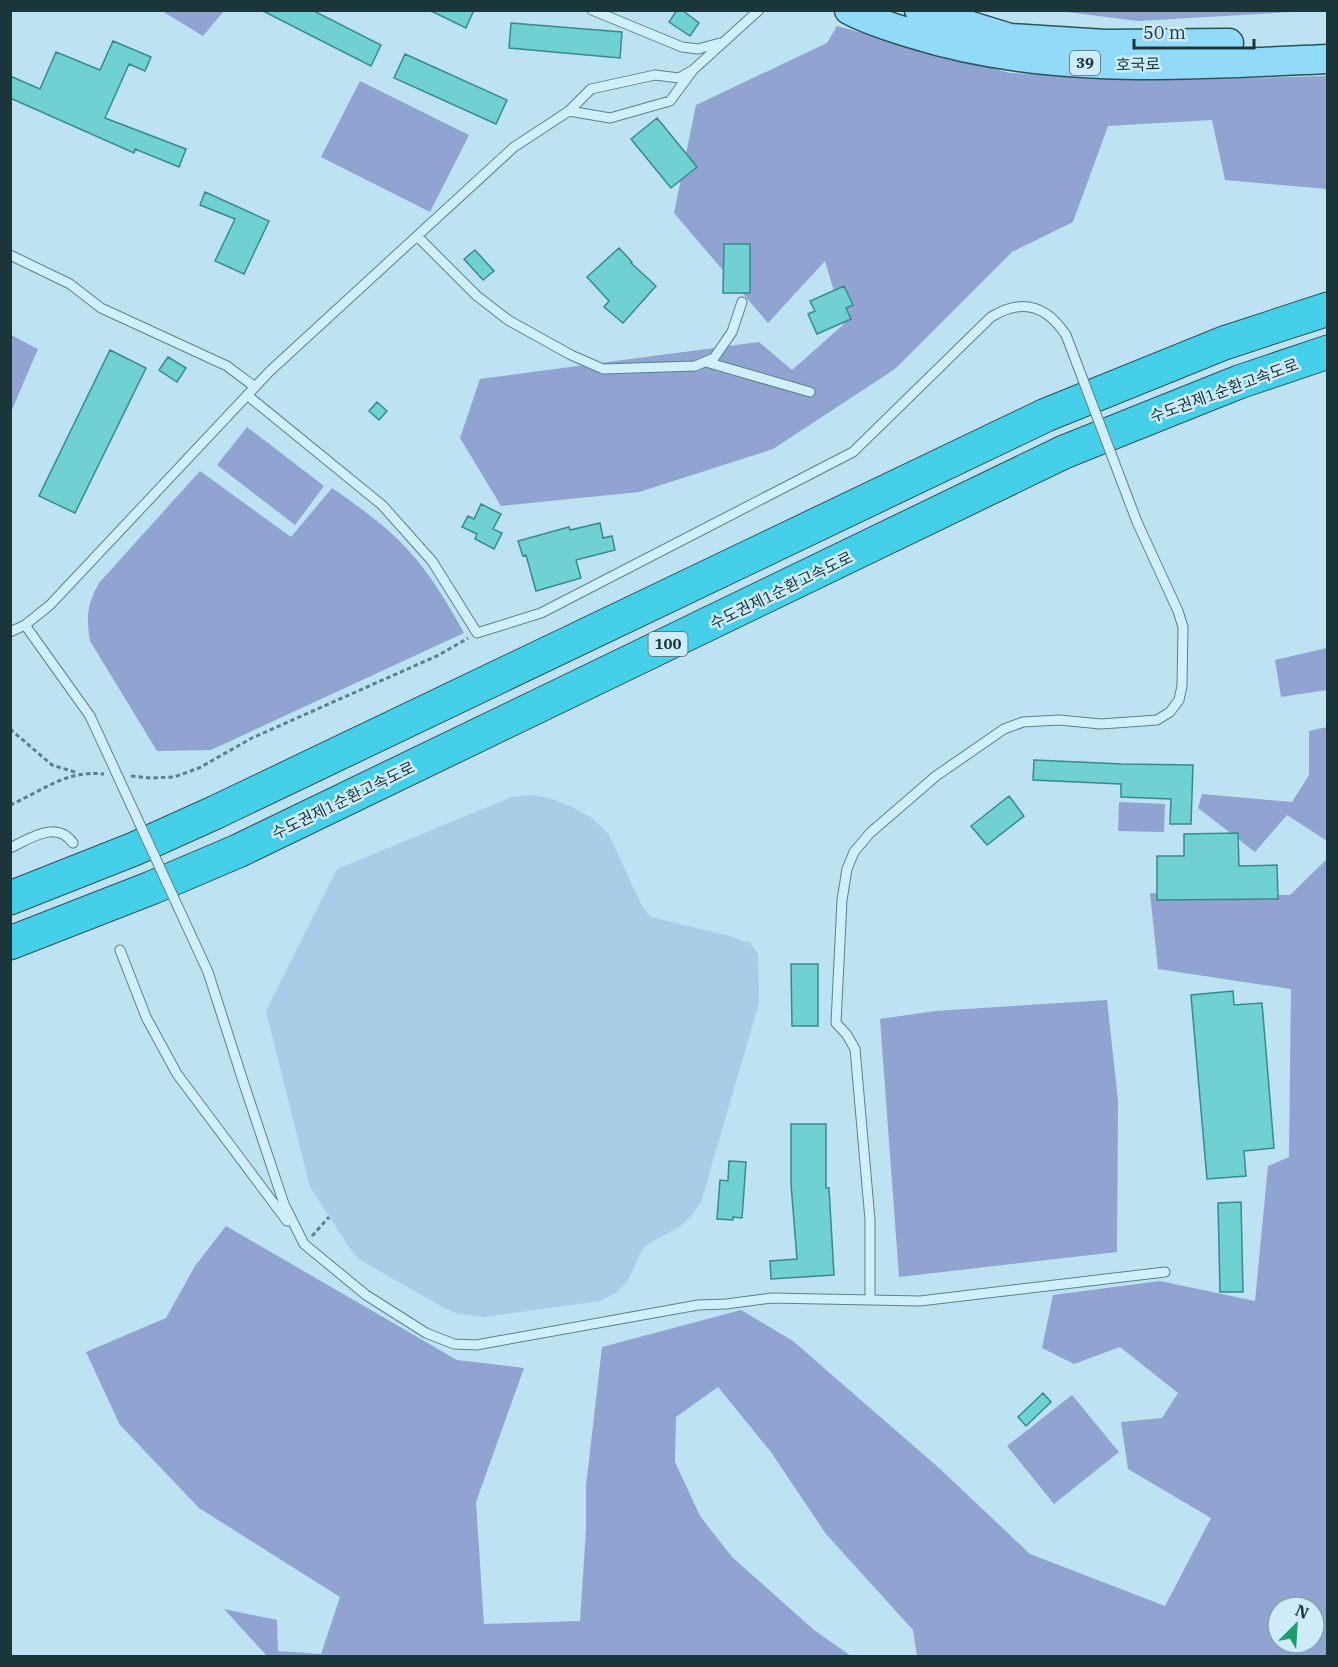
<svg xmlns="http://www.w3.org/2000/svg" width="1338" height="1667" font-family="'IBM Plex Serif','Noto Sans KR',serif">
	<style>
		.farmland { fill: #aacde7 }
		.green { fill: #91a3d0; fill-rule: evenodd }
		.building { fill: #70d1d2; stroke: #398b8a; stroke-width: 1.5 }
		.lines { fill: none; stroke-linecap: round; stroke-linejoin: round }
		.service-casing { stroke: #55848a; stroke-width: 11 }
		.primary-casing { stroke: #2a5557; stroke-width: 31 }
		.motorway-casing { stroke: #2a5557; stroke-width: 35 }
		.path { stroke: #55848a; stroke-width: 3; stroke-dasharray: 4.5 3; stroke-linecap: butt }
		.service { stroke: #d1effb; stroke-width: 9 }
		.primary { stroke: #91dbf8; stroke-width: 28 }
		.motorway { stroke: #46cfe8; stroke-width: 33 }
		.service-bridge-casing { stroke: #55848a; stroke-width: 11; stroke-linecap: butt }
		.service-bridge { stroke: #d1effb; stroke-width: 9 }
		.labels { text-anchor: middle; stroke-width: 5; stroke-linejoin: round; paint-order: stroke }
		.shield { fill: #cdebf8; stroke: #506c72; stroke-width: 1.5 }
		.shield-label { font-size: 15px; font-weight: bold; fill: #1b3638 }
		.street-label { font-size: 16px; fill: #1b3638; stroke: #cdebf8 }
	</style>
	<rect width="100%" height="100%" fill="#bde2f1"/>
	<!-- farmland -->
	<path class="farmland" d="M530,795L549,798L572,807L592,818L608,833L642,906L651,917L729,936L750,943L758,954L759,1003L701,1202L691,1216L681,1226L655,1240L643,1248L628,1280L616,1293L600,1301L484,1317L458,1314L441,1306L360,1260L351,1250L310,1187L266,1011L337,869L512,797Z"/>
	<!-- green -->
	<path class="green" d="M1327,10L1138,21L1059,11V10Z
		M162,11H224L203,36Z
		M837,26L1010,73L1179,80L1327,76V189L1225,180L1212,120L1108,126L1073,222L1012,252L895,369L773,449L639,492L501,506L460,438L480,379L759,342L792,370L844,324L825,261L768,323L674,213L696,105L827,43Z
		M360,81L469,135L430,212L321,157Z
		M11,335L38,349L11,412Z
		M247,427L324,486L295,525L217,465Z
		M200,471L291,537L332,488C358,506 385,525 407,549C430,573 448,604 464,633L211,750L157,751L90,641C86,616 87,605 99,583Z
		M1327,648V690L1281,697L1275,660Z
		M1327,727V841L1287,815L1255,852L1198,808L1202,794L1292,802L1309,775V731Z
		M1119,802L1165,804L1164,832L1118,831Z
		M1327,859V1656H917L913,1630L826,1534L771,1452L718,1387L676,1417L675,1462L700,1516L732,1557L814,1630L851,1656H267L224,1609L277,1620L278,1651L321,1654L340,1597L199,1508L120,1425L86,1352L166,1318L195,1266L226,1226L457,1360L524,1368L476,1502L484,1624L580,1621L586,1530V1486L602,1347L741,1310L793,1341L939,1468L1030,1554L1165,1606L1211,1518L1128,1469L1121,1422L1162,1418L1178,1393L1120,1347L1074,1364L1042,1348L1053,1295L1160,1281L1255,1301L1268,1166L1289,1157L1291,989L1158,969L1150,893L1290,895ZM1278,1607H1314V1643H1278Z
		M1107,1000L1118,1100L1117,1252L899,1277L880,1019L935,1011Z
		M1072,1395L1119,1452L1054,1504L1007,1446Z"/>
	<!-- building -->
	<path class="building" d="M261,10H312L381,45L371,66Z
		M429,10H474L466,28Z
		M677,10H682L699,23L690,36L669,22Z
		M511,23L622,32L620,58L509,48Z
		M113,41L151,57L145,71L129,64L105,118L186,149L179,167L135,149L134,153L10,98V76L40,89L56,52L100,70Z
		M405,54L507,100L496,124L394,78Z
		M657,118L697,167L671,188L631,139Z
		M205,192L269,221L244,274L215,261L235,219L200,205Z
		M724,244H750V293H723Z
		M619,248L632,262L631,263L656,286L623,323L604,307L609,301L587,277Z
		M475,250L494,271L483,280L464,259Z
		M844,286L853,305L846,308L851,319L817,334L808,314L815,311L810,301Z
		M110,350L146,368L75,513L39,496Z
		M168,357L186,368L177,382L159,370Z
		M377,402L387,411L379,420L369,411Z
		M481,504L501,514L493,529L502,533L494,549L475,539L477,534L462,527L468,516L474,519Z
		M600,523L603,538L612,536L615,550L576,560L581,578L536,591L526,555L523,556L518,541L569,527L570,530Z
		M1034,760L1122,764L1193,765L1191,824H1170L1171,799L1121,797V784L1033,780Z
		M1009,796L1024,816L987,845L971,826Z
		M1238,833L1239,866L1277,865L1278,899L1157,900V856H1184V834Z
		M791,964H818V1026H792Z
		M1233,991L1234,1005L1262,1003L1274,1148L1244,1151L1246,1176L1207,1179L1191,995Z
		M791,1124H826V1188H829L834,1275L771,1279L770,1261L797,1259L791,1184Z
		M729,1161L746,1162L742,1218L733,1217V1220L717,1219L720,1180L728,1181Z
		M1241,1202L1243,1292H1220L1218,1203Z
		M1043,1393L1051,1402L1026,1426L1018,1417Z"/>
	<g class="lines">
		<defs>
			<path id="service" d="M592,10L682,47L698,49L720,43
				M693,70L679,78L655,75L591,89L569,111L610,118L670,101L693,70L759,10
				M417,236L477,296L508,320L571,355L603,369L695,366L714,358L732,332L742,302
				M10,255L70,284L101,308L227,366L255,387
				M706,362L810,392
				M247,395L382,505L432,561L477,633L541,613L853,452L991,317C1022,298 1046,305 1066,335
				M25,625L90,716
				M10,632L25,625L50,605L270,371L514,147L569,111
				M10,848C31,838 56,820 73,843
				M120,950L146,1017L177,1074L287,1221
				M243,1081L284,1204L304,1244L366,1295L426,1333L454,1344L476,1345L698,1305L726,1304L772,1298L920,1301L1165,1272
				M870,1300V1220L855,1049L847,1035L836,1023L842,900L847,869L854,852L870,833L936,776L1004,729L1023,722L1059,720L1101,724L1157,720L1170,712L1179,700L1182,686L1183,627L1178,611L1137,522"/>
			<path id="primary" d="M849,10C869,21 891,27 913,34C1046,76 1189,65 1328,59
				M919,10L1010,38L1105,44L1229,43"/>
			<path id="motorway" d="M10,898L134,849L216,812L1046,415L1224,343L1328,309
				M10,943L151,888L238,851L1064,452L1239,382L1328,352"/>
		</defs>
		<!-- service casing -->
		<use href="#service" class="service-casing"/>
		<!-- primary casing -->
		<use href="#primary" class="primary-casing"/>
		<!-- motorway casing -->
		<use href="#motorway" class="motorway-casing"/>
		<!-- path -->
		<path class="path" d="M10,729L52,765L78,773
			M131,776L151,778L174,777L199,768L252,738L439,655L468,638
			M10,805C44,790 66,770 104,774
			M312,1236L329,1217"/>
		<!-- service -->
		<use href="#service" class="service"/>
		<!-- primary -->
		<use href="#primary" class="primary"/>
		<!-- motorway -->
		<use href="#motorway" class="motorway"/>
		<defs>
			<path id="service-bridge" d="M1066,335L1137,522
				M90,716L208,972L243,1081"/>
		</defs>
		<!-- service-bridge casing -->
		<use href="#service-bridge" class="service-bridge-casing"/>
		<!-- service-bridge -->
		<use href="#service-bridge" class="service-bridge"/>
	</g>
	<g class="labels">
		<!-- shield labels -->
		<g class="shield">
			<rect x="1070" y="51" width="30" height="24" rx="4.5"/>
			<rect x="648.5" y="632" width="39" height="24" rx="4.5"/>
		</g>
		<g class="shield-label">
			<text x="1085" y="68">39</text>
			<text x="668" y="649">100</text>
		</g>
		<!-- street labels -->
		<g class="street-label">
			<text transform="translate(1138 64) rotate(-1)" y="6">호국로</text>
			<text transform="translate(1224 390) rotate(-20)" y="6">수도권제1순환고속도로</text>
			<text transform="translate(781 590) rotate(-26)" y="6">수도권제1순환고속도로</text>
			<text transform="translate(343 800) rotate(-26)" y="6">수도권제1순환고속도로</text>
		</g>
	</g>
	<!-- border -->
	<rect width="1338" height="1667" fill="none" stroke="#1b3638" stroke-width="24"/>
	<!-- north arrow -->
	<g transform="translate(1296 1625) rotate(24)"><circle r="28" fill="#cdebf8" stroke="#86a3ab" stroke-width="1.5"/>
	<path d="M0-4.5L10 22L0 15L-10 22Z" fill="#209e6a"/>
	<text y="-9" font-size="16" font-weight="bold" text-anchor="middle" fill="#1b3638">N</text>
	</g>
	<!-- scale -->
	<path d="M1134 39v9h120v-9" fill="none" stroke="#1b3638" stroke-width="3"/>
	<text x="1143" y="39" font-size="18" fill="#1b3638" stroke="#cdebf8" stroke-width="4.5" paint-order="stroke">50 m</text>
</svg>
